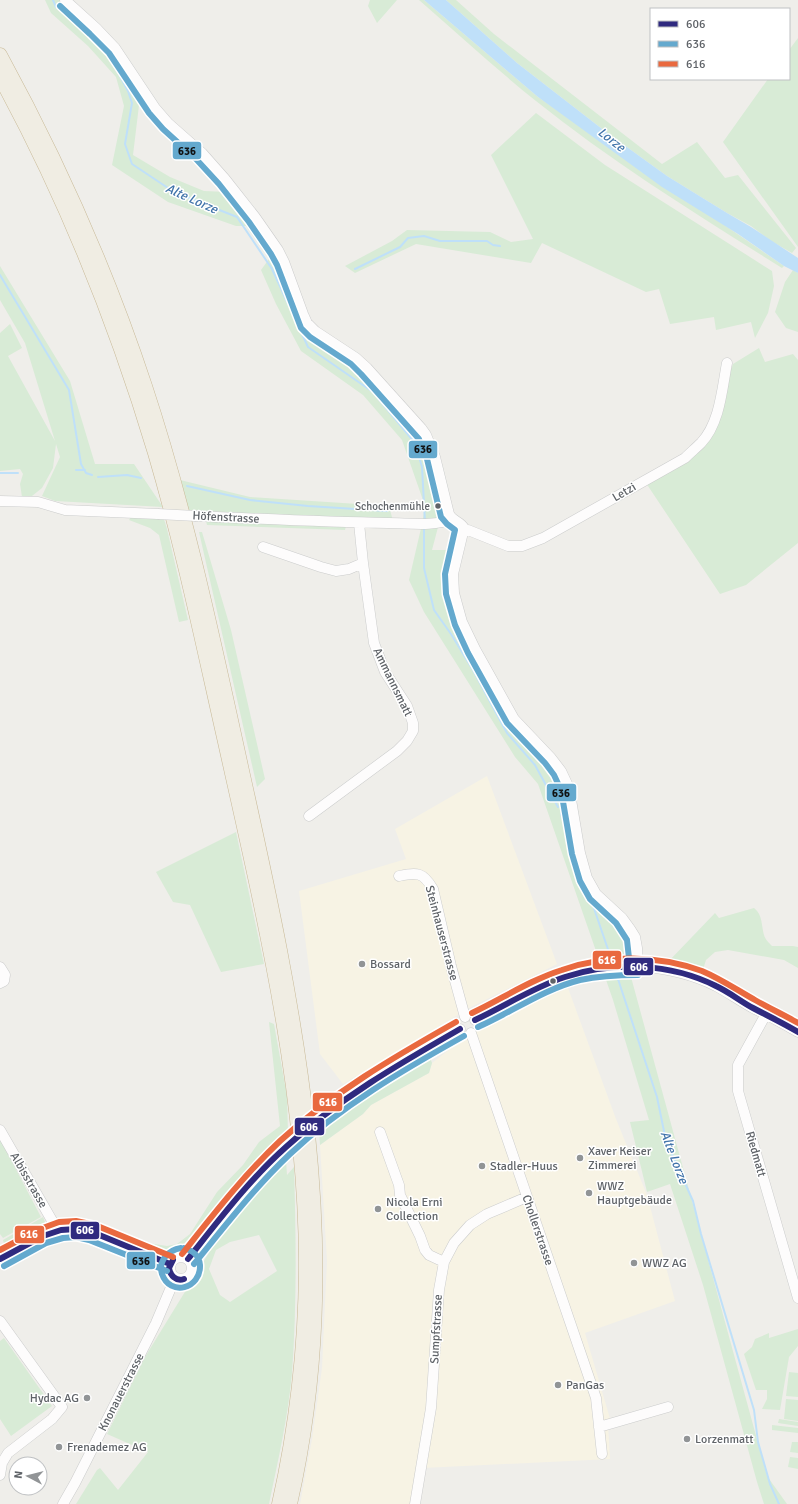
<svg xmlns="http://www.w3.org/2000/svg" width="798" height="1504" font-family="Signika,sans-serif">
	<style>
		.commercial { fill: #f7f3e4 }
		.green { fill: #d8ebd6; fill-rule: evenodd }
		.water { fill: #bfe0f9 }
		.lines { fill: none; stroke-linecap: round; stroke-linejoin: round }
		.stream { stroke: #bfe0f9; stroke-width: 2 }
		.minor-casing { stroke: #cbcccc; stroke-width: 11 }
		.highway-casing { stroke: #c8b996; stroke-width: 15 }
		.minor { stroke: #fdfcfc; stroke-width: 10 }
		.highway { stroke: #f0ede3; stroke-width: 14 }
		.minor-bridge-casing { stroke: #cbcccc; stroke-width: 11; stroke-linecap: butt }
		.minor-bridge { stroke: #fdfcfc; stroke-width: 10 }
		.bus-1-casing { stroke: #fff; stroke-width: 9 }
		.bus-2-casing { stroke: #fff; stroke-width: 9 }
		.bus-3-casing { stroke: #fff; stroke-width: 9 }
		.bus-1 { stroke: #2f2a7f; stroke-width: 6 }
		.bus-2 { stroke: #64a9ce; stroke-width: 6 }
		.bus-3 { stroke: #e9693f; stroke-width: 6 }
		.bus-dot { fill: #5f6368; stroke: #fff; stroke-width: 1.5 }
		.poi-dot { fill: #919496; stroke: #fff; stroke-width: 1.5 }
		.labels { text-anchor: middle; stroke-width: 3; stroke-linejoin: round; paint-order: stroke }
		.bus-label { font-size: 11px; fill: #5f6368; stroke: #fff; text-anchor: end }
		.street-label { font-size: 12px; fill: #5f6368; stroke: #fff }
		.poi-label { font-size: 12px; fill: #5f6368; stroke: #fff; text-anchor: start }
		.water-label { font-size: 13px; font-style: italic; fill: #4174aa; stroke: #fff }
		.line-badge { stroke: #fff; stroke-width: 1.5 }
		.badge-label { font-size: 11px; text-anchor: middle; font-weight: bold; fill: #fff }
		.pale-badge-label { font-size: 11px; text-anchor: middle; font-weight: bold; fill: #111 }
	</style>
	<rect width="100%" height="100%" fill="#efeeea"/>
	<!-- commercial -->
	<path class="commercial" d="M487,776L557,964L471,1007L343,1084L320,1054L299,891L406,859L395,829Z
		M568,988L616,1119L647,1195L675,1301L585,1333L611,1422L608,1423L610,1459L423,1468L414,1504H300L312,1439L322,1368L327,1261L320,1145L363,1114L371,1105L429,1073L432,1063L485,1022Z"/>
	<!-- green -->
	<path class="green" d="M45,0H65L97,31L140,97L133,155L170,177L204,191L228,192L270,242L296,295L304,324L371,375L418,435L442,512L432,550H448L452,608L467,648L513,730L550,768L566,797L573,842L593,900L620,922L631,953V977L767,1476L787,1504H764L757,1482L703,1285L670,1184L647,1192L630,1122L649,1120L613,1000L538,784L515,757L424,612L409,580L422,524L425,506L402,440L363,395L301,351L276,304L261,270L269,259L246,226H236L168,202L112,165L124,106L116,77L88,46L51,13Z
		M370,0H397L377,23L368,6Z
		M419,0H424L538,97L784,266L782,268C698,215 613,163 536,101C496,69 458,34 419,0Z
		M446,0H456L494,34L662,164L697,142L725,178L738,175L796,248L792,253L771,241L751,226L727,213L667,176L606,132L517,63Z
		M798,38V247L723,142L768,79H789V50Z
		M536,113L605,165L772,271L774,286L768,313L755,338L751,322L716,330L714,317L670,324L659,289L646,292L542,243L531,263L416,244L355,273L345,266L392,241L407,230L490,232L511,242L533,239L491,155Z
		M0,266L70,381L95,464H134L163,507L55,501L42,496L60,457L56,444L53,468L42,488L32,496L22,497L20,484L23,474L20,469L0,471V333L10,324L22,348L8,356L55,441L25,343L0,300Z
		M793,270L798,273V332L786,328L775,312L785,282Z
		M759,348L765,362L793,354L798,360V543L746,585L720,594L646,483L704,446L733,364Z
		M180,480L250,497L389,506L393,521L186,510Z
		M132,516L164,519L167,529L188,620L179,622L159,535L150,528L129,520Z
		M206,521L346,526L345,530L207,525Z
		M199,532H202L231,630L265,779L257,787Z
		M236,832L264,964L221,972L190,905L173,902L156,872Z
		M754,908C763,915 761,925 764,935C765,939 769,943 772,946H793L798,947V968L784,960L728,950L715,952L706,960L702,973L667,963L715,913L719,918Z
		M269,1022L274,1024L287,1096L288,1134L217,1209L197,1237L184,1247L167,1251L158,1250L119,1236L123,1234L148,1243L167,1246L177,1244L190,1234L217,1192L243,1165L259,1142L280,1126Z
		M429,1055L432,1063L429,1073L371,1105L363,1114L320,1145L319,1130L361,1098Z
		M0,1139L41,1217L3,1238L0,1234Z
		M286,1160L287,1175L294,1167C296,1236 297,1304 292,1373C288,1417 278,1461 269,1504H76L97,1470L100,1468L118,1490L148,1452L107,1434L145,1357L210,1251L241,1208L271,1174ZM259,1235L277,1271L230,1302L220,1295L209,1269L216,1250L230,1242Z
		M43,1217L47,1227L5,1247L3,1240Z
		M798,1329V1346L789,1357L780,1410L762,1409L767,1399V1390H756L744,1354L752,1347L755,1339L769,1333V1338Z
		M4,1338L52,1406L11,1436L0,1419V1341Z
		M789,1372L798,1373V1397L786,1396Z
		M786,1399L798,1400V1421L784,1419Z
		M779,1419L798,1422V1426L778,1423Z
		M772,1425L798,1428V1433L772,1430Z
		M792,1442H798V1453L790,1452Z
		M790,1457L798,1458V1469L788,1467Z"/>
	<!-- water -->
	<path class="water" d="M424,0H446L517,63L606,132L667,176L727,213L751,227L798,258V273L784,266L738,234L662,187L538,97Z"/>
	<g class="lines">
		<!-- stream -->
		<path class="stream" d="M53,0L56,7L90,34L112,61L128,91L132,103L125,144L132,164L174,192L237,217L272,269L308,347L373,392L415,443L422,467L425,522
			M355,269L400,247L408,238L424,236L440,241H487L493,245L500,246
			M0,275L69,390L81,464L86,473L92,475
			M76,470H85
			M0,473H18
			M98,477L127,475L141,478
			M187,486L250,500L308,506L387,511
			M424,528V568L434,610L451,634L473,670L507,733L535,765L558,807
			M561,814L576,858
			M586,885L613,964
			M615,970L657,1097L666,1141L693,1201L701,1234L754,1410L758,1442L770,1484L779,1504"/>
		<defs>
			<path id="minor" d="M65,0L96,28L115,48L155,108L168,123L202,153L225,179L255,217L278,250L284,262L303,314L307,323L315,331L356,358L367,368L421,428L426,435L435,457L449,514C452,521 460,521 464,528L453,574L454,593L462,622L475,649L514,719L551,758L561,771L569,788L580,853L587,878L596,894L622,918L630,929L635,937L637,948L638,967
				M0,501L38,502L65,510L158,514
				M196,516C260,519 324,522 388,523C409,523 433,527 452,519
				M465,530H468L508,546H522L543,538L685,458C690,453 696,448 701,443C720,423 722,389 727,363
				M263,547L321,567L336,571L349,569L363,563
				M309,816L397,751L407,741L413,731V723L407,706L385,672L374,643L363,563L359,523
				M399,876C417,872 423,872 433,889L451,966L465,1017
				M0,967L5,975L4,981L0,983
				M766,1014L738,1065V1091L798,1298
				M475,1020C505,1007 533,988 565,977C612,960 671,964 716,986C729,993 742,1002 755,1009C770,1016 784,1024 798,1032
				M471,1033L596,1398L602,1454
				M326,1112L386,1071L460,1029
				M0,1130L58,1231
				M380,1132L399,1185L400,1195L420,1236L425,1250L429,1255L444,1262
				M170 1268a11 11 0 1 1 22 0a11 11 0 1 1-22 0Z
				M0,1259C20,1248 47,1230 70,1229C78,1228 85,1230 92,1232L170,1264
				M188,1259L235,1201L281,1151
				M0,1321L62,1407L52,1419L8,1453L2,1463L0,1475
				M599,1427L668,1407
				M63,1504L75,1483L156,1323L175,1278
				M415,1504L431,1408L439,1290L444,1262L454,1243L470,1225L487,1214L527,1197"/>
			<path id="highway" d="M0,55C58,161 107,271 145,386C186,510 213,638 241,766C296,1014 348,1251 290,1504
				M0,77C65,196 116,323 155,453C183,548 203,645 225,742C263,913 305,1085 306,1261C306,1343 297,1424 279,1504"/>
		</defs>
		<!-- minor casing -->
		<use href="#minor" class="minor-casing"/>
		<!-- highway casing -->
		<use href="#highway" class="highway-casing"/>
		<!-- minor -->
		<use href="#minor" class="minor"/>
		<!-- highway -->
		<use href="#highway" class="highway"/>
		<defs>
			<path id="minor-bridge" d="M158,514L196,516
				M281,1151L326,1112"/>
		</defs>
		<!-- minor-bridge casing -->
		<use href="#minor-bridge" class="minor-bridge-casing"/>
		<!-- minor-bridge -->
		<use href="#minor-bridge" class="minor-bridge"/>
		<defs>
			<path id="bus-1" d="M475,1020C505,1006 534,987 565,977C614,961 670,963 716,986C729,992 740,1001 753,1008C768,1016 783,1023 798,1032
				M0,1259L43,1236L61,1230L76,1229L92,1232L170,1264
				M188,1259C219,1220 249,1180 286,1147C338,1099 399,1064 460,1029
				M173,1260L169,1268C170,1275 176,1282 184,1279"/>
			<path id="bus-2" d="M60,6L90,34L109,53L149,113L163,129L196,159L219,184L249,222L271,254L277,265L301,328L310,337L351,364L361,374L419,439L427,459L441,517L447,524L455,530L445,574L446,594L455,625L468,653L507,723L545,763L554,775L561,790L572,854L580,881L590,899L616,923L627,940L630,967
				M478,1027C512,1012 544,989 580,980C599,976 619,975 638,975
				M181,1248C168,1250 158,1261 162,1274C170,1297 201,1289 200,1265C199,1255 193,1251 184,1248
				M194,1264C225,1226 255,1187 290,1154C341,1106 403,1070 464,1036
				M4,1266L46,1243L63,1238L76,1237L89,1240L167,1271"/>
			<path id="bus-3" d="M472,1013C502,999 530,980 562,970C606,954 658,955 702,971C721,979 737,990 755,1000C769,1008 784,1015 798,1023
				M0,1250L40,1229L59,1222L76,1221L95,1225L173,1257
				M182,1254C213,1215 243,1176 280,1141C332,1093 394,1057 456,1022"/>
		</defs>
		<!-- bus-1 casing -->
		<use href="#bus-1" class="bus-1-casing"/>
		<!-- bus-2 casing -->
		<use href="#bus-2" class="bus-2-casing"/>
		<!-- bus-3 casing -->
		<use href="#bus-3" class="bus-3-casing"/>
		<!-- bus-1 -->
		<use href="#bus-1" class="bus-1"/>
		<!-- bus-2 -->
		<use href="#bus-2" class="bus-2"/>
		<!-- bus-3 -->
		<use href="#bus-3" class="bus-3"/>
	</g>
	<!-- markers -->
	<g class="bus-dot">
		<circle cx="438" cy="506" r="3.5"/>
		<circle cx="553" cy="981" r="3.5"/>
	</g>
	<g class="poi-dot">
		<circle cx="362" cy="964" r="4"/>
		<circle cx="580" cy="1158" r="4"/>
		<circle cx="482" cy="1166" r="4"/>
		<circle cx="589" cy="1193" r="4"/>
		<circle cx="378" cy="1209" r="4"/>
		<circle cx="634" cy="1263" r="4"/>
		<circle cx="558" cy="1385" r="4"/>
		<circle cx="87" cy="1398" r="4"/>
		<circle cx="687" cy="1439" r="4"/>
		<circle cx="59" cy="1447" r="4"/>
	</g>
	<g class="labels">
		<!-- bus labels -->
		<g class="bus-label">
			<text x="430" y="510">Schochenmühle</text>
		</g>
		<!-- street labels -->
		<g class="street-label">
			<text transform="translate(624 492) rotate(-30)" y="4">Letzi</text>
			<text transform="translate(226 517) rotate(3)" y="4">Höfenstrasse</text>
			<text transform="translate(393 682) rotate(64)" y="4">Ammannsmatt</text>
			<text transform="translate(442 933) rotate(75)" y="4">Steinhauserstrasse</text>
			<text transform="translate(756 1154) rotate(74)" y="4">Riedmatt</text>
			<text transform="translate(29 1180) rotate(60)" y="4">Albisstrasse</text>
			<text transform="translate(538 1230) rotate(71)" y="4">Chollerstrasse</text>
			<text transform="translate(436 1329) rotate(-87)" y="4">Sumpfstrasse</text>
			<text transform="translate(121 1392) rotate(-63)" y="4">Knonauerstrasse</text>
		</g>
		<!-- poi labels -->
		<g class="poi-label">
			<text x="370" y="968">Bossard</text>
			<text x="588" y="1155">Xaver Keiser<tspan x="588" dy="14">Zimmerei</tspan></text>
			<text x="490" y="1170">Stadler-Huus</text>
			<text x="597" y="1190">WWZ<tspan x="597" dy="14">Hauptgebäude</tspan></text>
			<text x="386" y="1206">Nicola Erni<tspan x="386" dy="14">Collection</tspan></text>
			<text x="642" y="1267">WWZ AG</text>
			<text x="566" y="1389">PanGas</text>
			<text x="79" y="1402" text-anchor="end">Hydac AG</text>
			<text x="695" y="1443">Lorzenmatt</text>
			<text x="67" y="1451">Frenademez AG</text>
		</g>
		<!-- water labels -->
		<g class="water-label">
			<text transform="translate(612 139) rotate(38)" y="5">Lorze</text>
			<text transform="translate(192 198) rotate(24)" y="5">Alte Lorze</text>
			<text transform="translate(675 1157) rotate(69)" y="5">Alte Lorze</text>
		</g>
	</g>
	<g class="line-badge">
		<rect x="172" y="141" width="30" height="19" rx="4" fill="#64a9ce"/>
		<rect x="408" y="440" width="30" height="19" rx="4" fill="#64a9ce"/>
		<rect x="546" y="783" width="31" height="19" rx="4" fill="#64a9ce"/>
		<rect x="592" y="950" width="30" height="20" rx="4" fill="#e9693f"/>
		<rect x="623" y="957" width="31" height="19" rx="4" fill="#2f2a7f"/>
		<rect x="312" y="1092" width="31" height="20" rx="4" fill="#e9693f"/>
		<rect x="294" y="1117" width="31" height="19" rx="4" fill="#2f2a7f"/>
		<rect x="70" y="1221" width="30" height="19" rx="4" fill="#2f2a7f"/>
		<rect x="14" y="1225" width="31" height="19" rx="4" fill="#e9693f"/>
		<rect x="126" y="1251" width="30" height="19" rx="4" fill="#64a9ce"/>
	</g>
	<g class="badge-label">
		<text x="607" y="964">616</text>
		<text x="639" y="971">606</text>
		<text x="328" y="1106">616</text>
		<text x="309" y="1131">606</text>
		<text x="85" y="1234">606</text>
		<text x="29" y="1238">616</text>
	</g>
	<g class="pale-badge-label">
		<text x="187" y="155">636</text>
		<text x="423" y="453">636</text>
		<text x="561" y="797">636</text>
		<text x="141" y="1265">636</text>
	</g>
	<!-- legend -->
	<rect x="650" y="8" width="140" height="72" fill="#ffffff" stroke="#bfc1c3"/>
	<rect x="658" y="21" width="20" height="6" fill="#2f2a7f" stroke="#bfc1c3"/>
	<text x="686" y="28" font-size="12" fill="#5f6368">606</text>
	<rect x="658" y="41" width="20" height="6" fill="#64a9ce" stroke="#bfc1c3"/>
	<text x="686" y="48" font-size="12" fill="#5f6368">636</text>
	<rect x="658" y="61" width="20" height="6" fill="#e9693f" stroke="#bfc1c3"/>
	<text x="686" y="68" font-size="12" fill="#5f6368">616</text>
	<!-- north arrow -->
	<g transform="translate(28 1476) rotate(277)"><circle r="19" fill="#ffffff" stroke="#bfc1c3"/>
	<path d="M0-3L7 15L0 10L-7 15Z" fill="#919496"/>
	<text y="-6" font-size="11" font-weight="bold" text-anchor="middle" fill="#5f6368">N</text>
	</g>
</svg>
